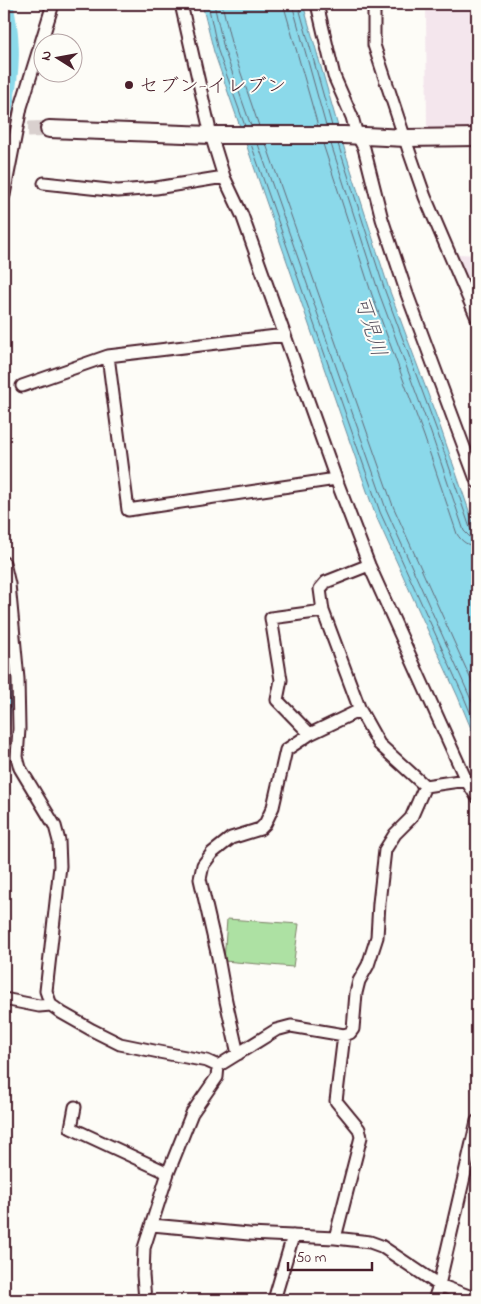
<svg xmlns="http://www.w3.org/2000/svg" width="481" height="1304" font-family="'Indie Flower','Klee One',sans-serif">
	<style>
		.built { fill: #f4e6ed }
		.green { fill: #ade1a3; stroke: #7c8067 }
		.water { fill: #8bd9ea; stroke: #718f9e }
		.lines { fill: none; stroke-linecap: round; stroke-linejoin: round }
		.shore { stroke: #646977; stroke-width: 1 }
		.canal { stroke: #8bd9ea; stroke-width: 11 }
		.secondary-tunnel { stroke: #d9d0ce; stroke-width: 16; stroke-dasharray: 16 8; stroke-linecap: butt }
		.street-casing { stroke: #4a1f2b; stroke-width: 15 }
		.secondary-casing { stroke: #4a1f2b; stroke-width: 20 }
		.street { stroke: #fdfcf7; stroke-width: 11 }
		.secondary { stroke: #fdfcf7; stroke-width: 16 }
		.poi-dot { fill: #4a1f2b; stroke: #fdfcf7; stroke-width: 2 }
		.labels { text-anchor: middle; stroke-width: 4; stroke-linejoin: round; paint-order: stroke }
		.poi-label { font-size: 20px; fill: #4a1f2b; stroke: #fdfcf7; text-anchor: start }
		.water-label { font-size: 21px; font-style: italic; fill: #5e5764; stroke: #fdfcf7 }
	</style>
	<rect width="100%" height="100%" fill="#fdfcf7"/>
	<filter id="ink" filterUnits="userSpaceOnUse"><feTurbulence type="fractalNoise" baseFrequency=".02" numOctaves="2"/><feDisplacementMap in="SourceGraphic" scale="10" xChannelSelector="R" yChannelSelector="G"/><feConvolveMatrix kernelMatrix="1 2 1 2 8 2 1 2 1" color-interpolation-filters="sRGB"/></filter>
	<g filter="url(#ink)">
		<!-- built -->
		<path class="built" d="M426,4H477V137H427Z
			M458,254L477,255V302Z"/>
		<!-- green -->
		<path class="green" d="M227,919L299,924L293,967L224,961Z"/>
		<!-- water -->
		<path class="water" d="M202,4H303L345,151L389,289L441,429L477,534V743L458,697L375,514L214,52Z"/>
		<g class="lines">
			<!-- shore -->
			<path class="shore" d="M208,4L218,51L245,126
				M214,4L224,49L251,126
				M222,4L232,47L259,126
				M285,4V10L318,126
				M292,4L326,126
				M298,4L332,126
				M251,144L380,512L463,695L477,729
				M258,144L386,509L477,713
				M266,144L393,506L477,693
				M323,144L372,295L424,436L457,534C462,542 468,546 477,546
				M331,144L379,293L431,433L464,531L470,537L477,539
				M338,144L385,291L437,431L470,528L473,532H477"/>
			<!-- canal -->
			<path class="canal" d="M4,125C9,98 15,71 13,43C13,30 10,17 8,4
				M4,664L7,690L4,724"/>
			<!-- secondary-tunnel -->
			<path class="secondary-tunnel" d="M4,130L49,129"/>
			<defs>
				<path id="street" d="M317,4L334,76L352,117L357,135L364,148L382,219L407,294L477,482
					M374,4V45L410,154L425,197L477,318
					M224,177L242,215L336,479L369,565L466,780L477,797
					M44,183L118,191L156,188L224,177L211,135L181,4
					M4,195L21,107L53,4
					M285,335L108,356L128,510L336,479
					M22,386L108,356
					M4,563L9,584L18,679L19,729L17,757L20,768L55,826L59,841L60,866L46,991L51,1005L62,1013L92,1030L120,1044L159,1052L207,1061L218,1066L217,1077L192,1113L168,1173L144,1248L143,1275L145,1300
					M369,565L326,582L320,589L323,611L360,710L379,744L425,786L466,780
					M310,734L277,700L281,680L271,618L323,611
					M4,999L39,1006L51,1005
					M238,1054L226,1001L218,957L200,879L203,865L212,853L231,838L260,829L265,824L273,807L286,750L310,734L360,710
					M218,1066L276,1030L291,1026L344,1035L350,1033L353,1029L356,993L359,981L368,965L377,937L379,903L385,850L395,834L411,818L425,786
					M75,1107L71,1128L168,1173
					M477,1121L439,1285L477,1299
					M152,1225L249,1234L335,1238L370,1242L381,1246L439,1285L434,1300
					M335,1238L361,1137L359,1129L336,1101L344,1035
					M274,1300L293,1236"/>
				<path id="secondary" d="M49,129L211,135H344L406,138L477,137"/>
			</defs>
			<!-- street casing -->
			<use href="#street" class="street-casing"/>
			<!-- secondary casing -->
			<use href="#secondary" class="secondary-casing"/>
			<!-- street -->
			<use href="#street" class="street"/>
			<!-- secondary -->
			<use href="#secondary" class="secondary"/>
		</g>
	</g>
	<!-- markers -->
	<circle class="poi-dot" cx="129" cy="85" r="5"/>
	<g class="labels">
		<!-- poi labels -->
		<g class="poi-label">
			<text x="139" y="92">セブン-イレブン</text>
		</g>
		<!-- water labels -->
		<g class="water-label">
			<text transform="translate(371 326) rotate(73)" y="7">可児川</text>
		</g>
	</g>
	<!-- margin -->
	<rect width="481" height="1304" fill="none" stroke="#fdfcf7" stroke-width="20"/>
	<rect x="10" y="10" width="461" height="1284" fill="none" stroke="#4a1f2b" stroke-width="2" filter="url(#ink)"/>
	<!-- north arrow -->
	<g transform="translate(58 58) rotate(281)"><circle r="24" fill="#fdfcf7" stroke="#b5a4a5"/>
	<path d="M0-4L9 19L0 12L-9 19Z" fill="#4a1f2b"/>
	<text y="-8" font-size="14" font-weight="bold" text-anchor="middle" fill="#4a1f2b">N</text>
	</g>
	<!-- scale -->
	<path d="M288 1262v8h84v-8" fill="none" stroke="#4a1f2b" stroke-width="2.5"/>
	<text x="296" y="1262" font-size="15" fill="#4a1f2b" stroke="#fdfcf7" stroke-width="4" paint-order="stroke">50 m</text>
</svg>
